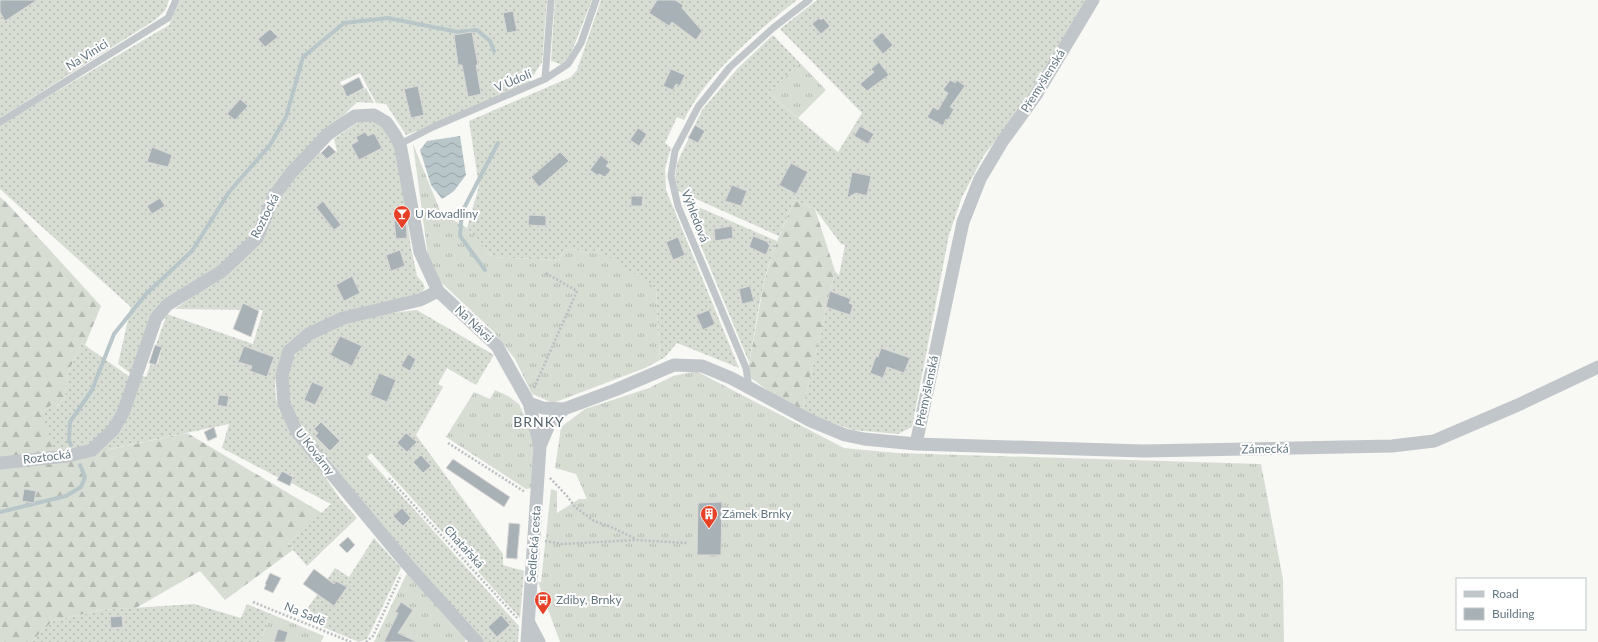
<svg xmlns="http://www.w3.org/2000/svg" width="1598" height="642" font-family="Lato,sans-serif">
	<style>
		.grass { fill: url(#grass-tufts) }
		.forest { fill: url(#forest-firs) }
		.garden { fill: url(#garden-dots) }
		.water { fill: url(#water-waves) }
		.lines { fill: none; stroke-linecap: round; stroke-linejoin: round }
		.stream { stroke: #b8c6c9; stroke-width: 4 }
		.building { fill: #a8b2b6; stroke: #dad9d7 }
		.path { stroke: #babec0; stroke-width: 2.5; stroke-dasharray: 2 2; stroke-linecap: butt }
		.service { stroke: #c0c6c9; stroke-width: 7 }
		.minor { stroke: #c0c6c9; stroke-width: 13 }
		.labels { text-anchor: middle; stroke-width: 4; stroke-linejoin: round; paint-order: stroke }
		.street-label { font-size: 12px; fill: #627680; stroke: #fff }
		.poi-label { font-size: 12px; fill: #627680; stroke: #fff; text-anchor: start }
		.quarter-label { font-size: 14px; letter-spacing: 1px; fill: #54646b; stroke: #fff }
	</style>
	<defs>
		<pattern id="grass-tufts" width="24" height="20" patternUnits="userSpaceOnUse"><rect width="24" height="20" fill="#d8ddd4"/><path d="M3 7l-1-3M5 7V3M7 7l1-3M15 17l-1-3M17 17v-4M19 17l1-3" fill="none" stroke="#b3b8b1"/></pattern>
		<pattern id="forest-firs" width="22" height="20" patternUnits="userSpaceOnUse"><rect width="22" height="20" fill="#d8ddd4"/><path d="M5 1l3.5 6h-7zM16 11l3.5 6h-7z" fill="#b3b8b1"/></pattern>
		<pattern id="garden-dots" width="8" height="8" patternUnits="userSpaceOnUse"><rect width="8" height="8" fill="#d8ddd4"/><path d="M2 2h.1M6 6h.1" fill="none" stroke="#b3b8b1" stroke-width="1.8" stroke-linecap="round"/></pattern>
		<pattern id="water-waves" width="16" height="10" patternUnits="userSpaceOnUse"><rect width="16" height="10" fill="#b8c6c9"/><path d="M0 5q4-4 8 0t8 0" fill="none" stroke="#99a5a8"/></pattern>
	</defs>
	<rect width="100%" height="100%" fill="#f8f8f5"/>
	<!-- grass -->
	<path class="grass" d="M800,63L826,90L798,118L768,93Z
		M413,144L441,213L467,228L493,257L555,260L558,262L565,249L578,250L591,254L596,250L612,258L656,288L660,360L645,368L553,403L532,394L515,359L493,331L430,272Z
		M696,371L844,448L897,453L1261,464L1283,579L1284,642H560L538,582H541L551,489L557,491V513L579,499H587L576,474L555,468L561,427L585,409L649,388L673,376Z
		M495,390L508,396L519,404L530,428L535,444L533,488L526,489L446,437L474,392L490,399Z
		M407,573L466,638L465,642H374Z
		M271,614L324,636L321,642H260Z"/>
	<!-- forest -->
	<path class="forest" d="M0,197L6,202L101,306L85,345L82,343L68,373L65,398L58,403L59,404L54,408L52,405L41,413L117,431L106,450L187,433L322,513L288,544L293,550L225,600L200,571L136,608L102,610L53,621L31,642H0Z
		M794,200L815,209L835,271L802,412L786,404L747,375L764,283L772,254Z"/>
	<!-- garden -->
	<path class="garden" d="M0,0H169L165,11L155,20L0,118Z
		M180,0H547L542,62L528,84L444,121L406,135L386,104L376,103L360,73L340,82L347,97L366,88L374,103L357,102L313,146L253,238L209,273L159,305L131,374L118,364L131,307L0,189V125L169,25Z
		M555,0H592L566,66L551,61Z
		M601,0H797C757,31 706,75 684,120L677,117L665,143L671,148L665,168L666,190L739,368L677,343L665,357L660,360L656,288L609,257L596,250L591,254L578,250L565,249L558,262L555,260L493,257L467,228L479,186L469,121L571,77L577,70Z
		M817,0H1088L1026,103L984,155L962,197L949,235L912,427L898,434L853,430L802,412L835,271L839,276L845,245L841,244L815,209L794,200L779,236L678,191L675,177L677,163L702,110L738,68L773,35L800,63L768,93L838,152L862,113L780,29Z
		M361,120L382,122L397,146L411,248L417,276L423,283L425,288L419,295L318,323L276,375L275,386L276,398L279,410L341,500L357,518L307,566L288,544L331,504L291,483L293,476L282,471L279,478L222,448L229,424L105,450L127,414L140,375L146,377L151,363L156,365L158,363L162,347L156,345L167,314L253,344L263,310L175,309L214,281L261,239L285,185L320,152L327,159L337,151L334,139Z
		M682,200L777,241C761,280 757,322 749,362Z
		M417,310L494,355L476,385L447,368L438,384L443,387L416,435L503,554V565L524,571L520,618L371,453L367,457L519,626L518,642H483L327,465L296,417L288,401V368L292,359L306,343L332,327L382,314Z
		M82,343L130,377L117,412L100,449L55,454L41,413L52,405L54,407L59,405L58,403L65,398L68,373Z
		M374,538L401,568L367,639L359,642L301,618L335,568L349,577Z
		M194,604L241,618L247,604L271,614L260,642H31L53,621L102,610Z"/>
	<!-- water -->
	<path class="water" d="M460,136L466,175L454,191L442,199L431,185L420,150L427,141Z"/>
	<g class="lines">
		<!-- stream -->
		<path class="stream" d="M485,270L460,236L462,212L498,143
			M71,445L69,441L70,422L92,390L114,334L146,294L192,251L229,192L270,145L286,117L303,57L344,23L388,18L458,32L477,30L490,41L494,51
			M0,512L66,496L81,487L85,477L80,465"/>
	</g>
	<!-- building -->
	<path class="building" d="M0,0H37L5,21L0,12Z
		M657,0H675L683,5L682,8L702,31L696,40L672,22L669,26L649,13Z
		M513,11L517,31L507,33L503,13Z
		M819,18L821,20L823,18L830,26L821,34L812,24Z
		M270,29L278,37L265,47L258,39Z
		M472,32L478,65H476L481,94L468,97L462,65H458L454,35Z
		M882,32L893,45L883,54L872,41Z
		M879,62L889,75L867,91L860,84L874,72L871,69Z
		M671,69L685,75L680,86L676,84L673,90L663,86Z
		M359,77L364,88L347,97L342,86Z
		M950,80L955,83L957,80L965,86L950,107L954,109L948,120L946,119L943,126L927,117L933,107L938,110L948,93L943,90Z
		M418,86L424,115L411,118L404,89Z
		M240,99L248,106L235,120L227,114Z
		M695,125L705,131L698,143L688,138Z
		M860,126L874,134L868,144L854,136Z
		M638,128L647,134L639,146L630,140Z
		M365,132L368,136L374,133L382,148L359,160L351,145L358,141L356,137Z
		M329,145L336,152L327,159L321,153Z
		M152,147L172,155L168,167L147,162Z
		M560,152L569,161L539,187L531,177Z
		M601,155L609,162L606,166L611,170L605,177L599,174L598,176L590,170Z
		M791,163L808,172L796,194L779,185Z
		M852,172L871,176L867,196L856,193L847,198Z
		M732,185L747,191L741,206L725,201Z
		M631,196H643L642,206H631Z
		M160,198L165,206L152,214L147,206Z
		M323,201L341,225L334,230L316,207Z
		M529,215L546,216V226L528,225Z
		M406,219L407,238L396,239L394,220Z
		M732,226L733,238L715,241L714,229Z
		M753,236L768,242V244L770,245L766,255L749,247Z
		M678,237L685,255L673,260L666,242Z
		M400,250L405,266L391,271L386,255Z
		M352,276L360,293L344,301L336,285Z
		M750,286L754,301L742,304L739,289Z
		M830,291L851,299L849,303L853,305L850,315L826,307Z
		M243,303L259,311L251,337L233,329Z
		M709,310L715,324L703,330L696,315Z
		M340,336L362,346L352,366L330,355Z
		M155,345L162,347L156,365L149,363Z
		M244,346L274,357L267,377L250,371L252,366L238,362Z
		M881,348L910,358L904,373L887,367L883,378L870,373L876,356L878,357Z
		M408,354L416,359L410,371L401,366Z
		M379,373L396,380L387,402L370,395Z
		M312,382L324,387L315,405L304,400Z
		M219,395L229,396L227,407L217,405Z
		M321,422L340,441L330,451L315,436L318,433L314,429Z
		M214,427L217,437L208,441L204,432Z
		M406,433L417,442L407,452L397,443Z
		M421,455L431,466L423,473L413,462Z
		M453,459L510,497L504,507L446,468Z
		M282,471L293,477L290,486L277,480Z
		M24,489L36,491L34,503L22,501Z
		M722,502L721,555H697L698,503Z
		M402,508L411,518L403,526L393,516Z
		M509,523L520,524L517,559L506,558Z
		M348,537L355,545L347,553L339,545Z
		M314,569L334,584L336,581L347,587L334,606L303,584Z
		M270,573L281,578L273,593L264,589L266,584H265Z
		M401,602L413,610L398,633L417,642H384L398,613L395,612Z
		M501,615L510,625L497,637L488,627Z
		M122,616L123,627L111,628L110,617Z
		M278,629L288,632L285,642H274Z"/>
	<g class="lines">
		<!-- path -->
		<path class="path" d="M534,388L577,291L544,272
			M448,443L525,492
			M389,478L517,618
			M550,478L567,496L575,507L594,521L611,527L636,539
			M545,541L562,544L636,540L687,543
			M253,602L351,642
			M366,642L373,636L401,575"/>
		<!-- service -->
		<path class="service" d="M545,79L551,0
			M0,122L168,18L176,0
			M400,144L433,127L545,79L568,64L581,43L596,0
			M749,388L746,368L678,206L671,176L675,151L698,107L730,67L773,28L809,0"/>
		<!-- minor -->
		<path class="minor" d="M438,291L420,300L343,318L309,334L289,351L282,375L284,404L297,432L406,563L477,642
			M916,444L963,222L980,179L1002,142L1036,95L1093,0
			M540,446L549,425L564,409
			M0,463L68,456L92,450L113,430L123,413L156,318L167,305L222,271L257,238L274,196L291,173L328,134L355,116L374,115L386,122L395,135L400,144L420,252L438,291L497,346L529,403L543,408L564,409L615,390L674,365L702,366L731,378L811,421L845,435L864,439L916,444L1143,451L1392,446L1434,441L1518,405L1598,367
			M529,623L539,642
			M527,642L540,446L529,403"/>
	</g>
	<!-- icons -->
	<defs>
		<symbol id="bar-pin" viewBox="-11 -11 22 30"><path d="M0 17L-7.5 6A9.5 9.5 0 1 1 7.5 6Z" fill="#e64127" stroke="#fff"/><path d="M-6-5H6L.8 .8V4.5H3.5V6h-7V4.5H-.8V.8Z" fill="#fff"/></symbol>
		<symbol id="building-pin" viewBox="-11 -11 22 30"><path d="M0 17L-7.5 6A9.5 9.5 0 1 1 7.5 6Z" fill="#e64127" stroke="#fff"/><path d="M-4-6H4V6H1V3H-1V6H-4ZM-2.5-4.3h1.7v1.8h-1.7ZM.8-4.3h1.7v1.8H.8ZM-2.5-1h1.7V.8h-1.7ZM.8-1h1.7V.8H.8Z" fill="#fff"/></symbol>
		<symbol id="bus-pin" viewBox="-11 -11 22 30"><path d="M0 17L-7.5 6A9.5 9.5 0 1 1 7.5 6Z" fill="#e64127" stroke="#fff"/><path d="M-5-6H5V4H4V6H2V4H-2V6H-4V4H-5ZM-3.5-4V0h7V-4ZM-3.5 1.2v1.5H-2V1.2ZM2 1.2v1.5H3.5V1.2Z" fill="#fff"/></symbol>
	</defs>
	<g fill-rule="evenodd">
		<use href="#bar-pin" x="392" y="204" width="20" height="27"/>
		<use href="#building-pin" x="699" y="504" width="20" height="27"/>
		<use href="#bus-pin" x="533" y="590" width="20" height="27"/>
	</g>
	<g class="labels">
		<!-- street labels -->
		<g class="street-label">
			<text transform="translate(87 55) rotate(-32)" y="4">Na Vinici</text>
			<text transform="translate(513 81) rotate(-23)" y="4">V Údolí</text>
			<text transform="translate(1043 81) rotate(-58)" y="4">Přemyšlenská</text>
			<text transform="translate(265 216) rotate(-63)" y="4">Roztocká</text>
			<text transform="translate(695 216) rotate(69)" y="4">Výhledová</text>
			<text transform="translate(474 324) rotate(43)" y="4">Na Návsi</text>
			<text transform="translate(927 391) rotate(-78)" y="4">Přemyšlenská</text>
			<text transform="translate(1265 449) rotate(-1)" y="4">Zámecká</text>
			<text transform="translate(315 452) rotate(52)" y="4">U Kovárny</text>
			<text transform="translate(47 457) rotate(-7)" y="4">Roztocká</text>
			<text transform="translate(534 544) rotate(-86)" y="4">Sedlecká cesta</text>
			<text transform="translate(464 547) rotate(48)" y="4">Chatařská</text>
			<text transform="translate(305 614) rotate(22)" y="4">Na Sadě</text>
		</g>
		<!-- poi labels -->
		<g class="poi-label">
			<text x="415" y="218">U Kovadliny</text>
			<text x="722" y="518">Zámek Brnky</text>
			<text x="556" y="604">Zdiby, Brnky</text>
		</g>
		<!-- quarter labels -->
		<g class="quarter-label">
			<text x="539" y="427">BRNKY</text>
		</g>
	</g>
	<!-- legend -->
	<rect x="1456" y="578" width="130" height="52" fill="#ffffff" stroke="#c0c8cc"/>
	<rect x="1464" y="591" width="20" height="6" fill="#c0c6c9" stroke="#c0c8cc"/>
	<text x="1492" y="598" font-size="12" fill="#627680">Road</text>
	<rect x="1464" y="608" width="20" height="12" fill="#a8b2b6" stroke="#c0c8cc"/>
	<text x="1492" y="618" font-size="12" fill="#627680">Building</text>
</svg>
